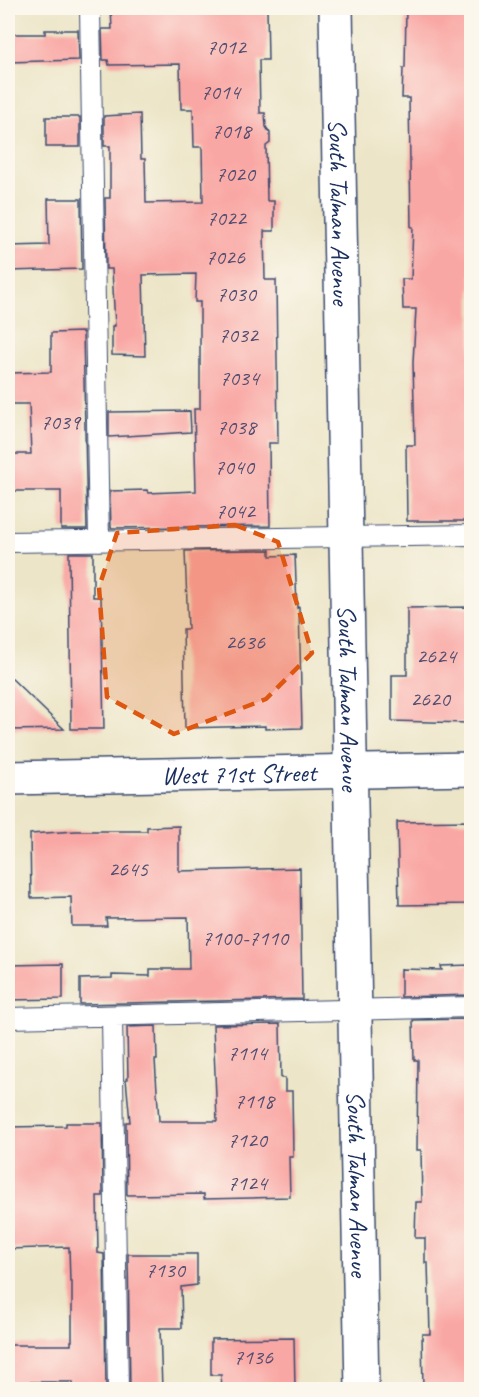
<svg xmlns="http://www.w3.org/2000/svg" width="479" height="1397" font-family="Caveat,sans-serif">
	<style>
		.building { fill: #f9a7a4 }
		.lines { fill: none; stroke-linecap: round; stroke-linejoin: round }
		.service-casing { stroke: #3a4a6e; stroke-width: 22 }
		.minor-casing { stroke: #3a4a6e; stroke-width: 36 }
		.secondary-casing { stroke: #3a4a6e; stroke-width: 36 }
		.service { stroke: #fff; stroke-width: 20 }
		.minor { stroke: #fff; stroke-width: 33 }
		.secondary { stroke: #fff; stroke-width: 33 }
		.marked { fill: #de5710; fill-opacity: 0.2; stroke: #de5710; stroke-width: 4.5; stroke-dasharray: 12 8; stroke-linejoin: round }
		.labels { text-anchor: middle; stroke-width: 5; stroke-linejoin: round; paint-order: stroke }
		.number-label { font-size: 22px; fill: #524d70 }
		.street-label { font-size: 26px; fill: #1b2f5e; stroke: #fbf7ec }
	</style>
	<rect width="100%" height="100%" fill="#fbf7ec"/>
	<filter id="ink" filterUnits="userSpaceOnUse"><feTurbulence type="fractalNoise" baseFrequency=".0167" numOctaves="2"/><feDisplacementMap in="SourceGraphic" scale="12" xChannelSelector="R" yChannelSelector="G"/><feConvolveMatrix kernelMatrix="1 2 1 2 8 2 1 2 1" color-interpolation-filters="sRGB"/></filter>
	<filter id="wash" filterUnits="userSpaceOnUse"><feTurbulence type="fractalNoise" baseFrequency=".008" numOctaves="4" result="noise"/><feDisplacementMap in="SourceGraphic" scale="24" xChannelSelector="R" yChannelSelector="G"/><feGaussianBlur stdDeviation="1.35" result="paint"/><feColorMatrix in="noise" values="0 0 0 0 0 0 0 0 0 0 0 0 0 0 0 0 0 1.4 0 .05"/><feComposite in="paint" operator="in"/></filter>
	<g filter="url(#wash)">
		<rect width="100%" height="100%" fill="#ece5c7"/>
		<g id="blocks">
			<!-- building -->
			<path class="building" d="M111,8H267L268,60H259L260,113H265L266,127L270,133V143L266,146L267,201H274V231H264L265,280H276L278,443H269L270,526L111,528L110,491L147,490L148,493L196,491L194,409H200V302H195L196,274L143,275L145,356L112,355V326H115L112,269H106L105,198H110V146H104V116L140,114L141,159H145L146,203L203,202L202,147H194L193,109H181L180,64L109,65L108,60H103L102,29H112Z
				M406,8H471V521H407L406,445H415L413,362L416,309H403L402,279H411L413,227H411L409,98H402L403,68H405Z
				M45,30H78L79,60L8,62V34H45Z
				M46,117H80V147H46Z
				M48,199H81L82,269L8,271V246L49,245Z
				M83,332L87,529H61V491H8V454H31L29,404H8V373L51,372V333Z
				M190,411L191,432L109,437V412Z
				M270,550V556L295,555L297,608L299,607L302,728L265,729V726L185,728L183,629H188L185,551Z
				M69,553H93V597H101L104,729H71Z
				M471,607V661H468L469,723L392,721V675H407V608Z
				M8,675L64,729L8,730Z
				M471,821V904L399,905L397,822Z
				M179,826V871L300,868L302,999L80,1004V979L112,978V975L150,976V969H189L188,917L106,918L107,926H72L71,897L31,898L30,834L76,831H147V827Z
				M63,964V999L8,1000V965Z
				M470,965V995L401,997V969L442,970L441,966Z
				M471,1019V1389H423L422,1334H430L428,1263H425V1238H415L416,1202H422L421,1150H417L418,1060H414L413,1020Z
				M280,1024L281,1078H285V1091H292L293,1157H289L290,1197L204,1199V1194L127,1195L126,1122H130L126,1079H128L127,1027L156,1026L157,1060H155L159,1121H217L213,1025Z
				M66,1123H102L103,1196H97L98,1253L104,1254L106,1389H73V1382H8V1345H71V1341H72V1282H70L69,1247L8,1249V1127L66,1126Z
				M128,1254H197V1285L181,1287L182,1328H160L162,1389H130Z
				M294,1338L295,1389H222L221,1375H211V1339Z"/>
		</g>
	</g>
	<g filter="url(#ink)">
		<use href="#blocks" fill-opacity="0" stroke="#3a4a6e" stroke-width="1.5"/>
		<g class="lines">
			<defs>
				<path id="service" d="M90,8L99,541
					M8,542L472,535
					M112,1016L118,1390
					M8,1018L472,1007"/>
				<g id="minor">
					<path id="s1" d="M336,8L362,1390"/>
				</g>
				<g id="secondary">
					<path id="s2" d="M8,778L472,769"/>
				</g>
			</defs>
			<!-- service casing -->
			<use href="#service" class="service-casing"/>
			<!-- minor casing -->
			<use href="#minor" class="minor-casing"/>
			<!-- secondary casing -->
			<use href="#secondary" class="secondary-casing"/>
			<!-- service -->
			<use href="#service" class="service"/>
			<!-- minor -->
			<use href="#minor" class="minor"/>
			<!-- secondary -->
			<use href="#secondary" class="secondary"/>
		</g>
	</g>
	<!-- marked area -->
	<path class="marked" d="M235,525L278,542L312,653L266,699L174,734L107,697L99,587L117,533Z"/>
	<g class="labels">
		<!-- number labels -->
		<g class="number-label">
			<text x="226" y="54">7012</text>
			<text x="220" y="99">7014</text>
			<text x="231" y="138">7018</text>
			<text x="235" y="181">7020</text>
			<text x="226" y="225">7022</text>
			<text x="225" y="264">7026</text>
			<text x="236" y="301">7030</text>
			<text x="238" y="342">7032</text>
			<text x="239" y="385">7034</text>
			<text x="60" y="429">7039</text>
			<text x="236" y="434">7038</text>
			<text x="234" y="474">7040</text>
			<text x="235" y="518">7042</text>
			<text x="245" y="649">2636</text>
			<text x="436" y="663">2624</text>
			<text x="430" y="706">2620</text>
			<text x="128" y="876">2645</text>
			<text x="245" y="945">7100-7110</text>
			<text x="247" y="1060">7114</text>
			<text x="254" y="1108">7118</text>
			<text x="247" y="1147">7120</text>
			<text x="247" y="1190">7124</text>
			<text x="165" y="1277">7130</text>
			<text x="253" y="1364">7136</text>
		</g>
		<!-- street labels -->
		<g class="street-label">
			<text dy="9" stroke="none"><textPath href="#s1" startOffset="204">South Talman Avenue</textPath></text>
			<text dy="9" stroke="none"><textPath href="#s1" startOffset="690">South Talman Avenue</textPath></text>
			<text dy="9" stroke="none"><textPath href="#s2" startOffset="231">West 71st Street</textPath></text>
			<text dy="9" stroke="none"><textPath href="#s1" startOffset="1176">South Talman Avenue</textPath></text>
		</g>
	</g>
	<!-- margin -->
	<rect width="479" height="1397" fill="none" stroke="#fbf7ec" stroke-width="30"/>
</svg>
